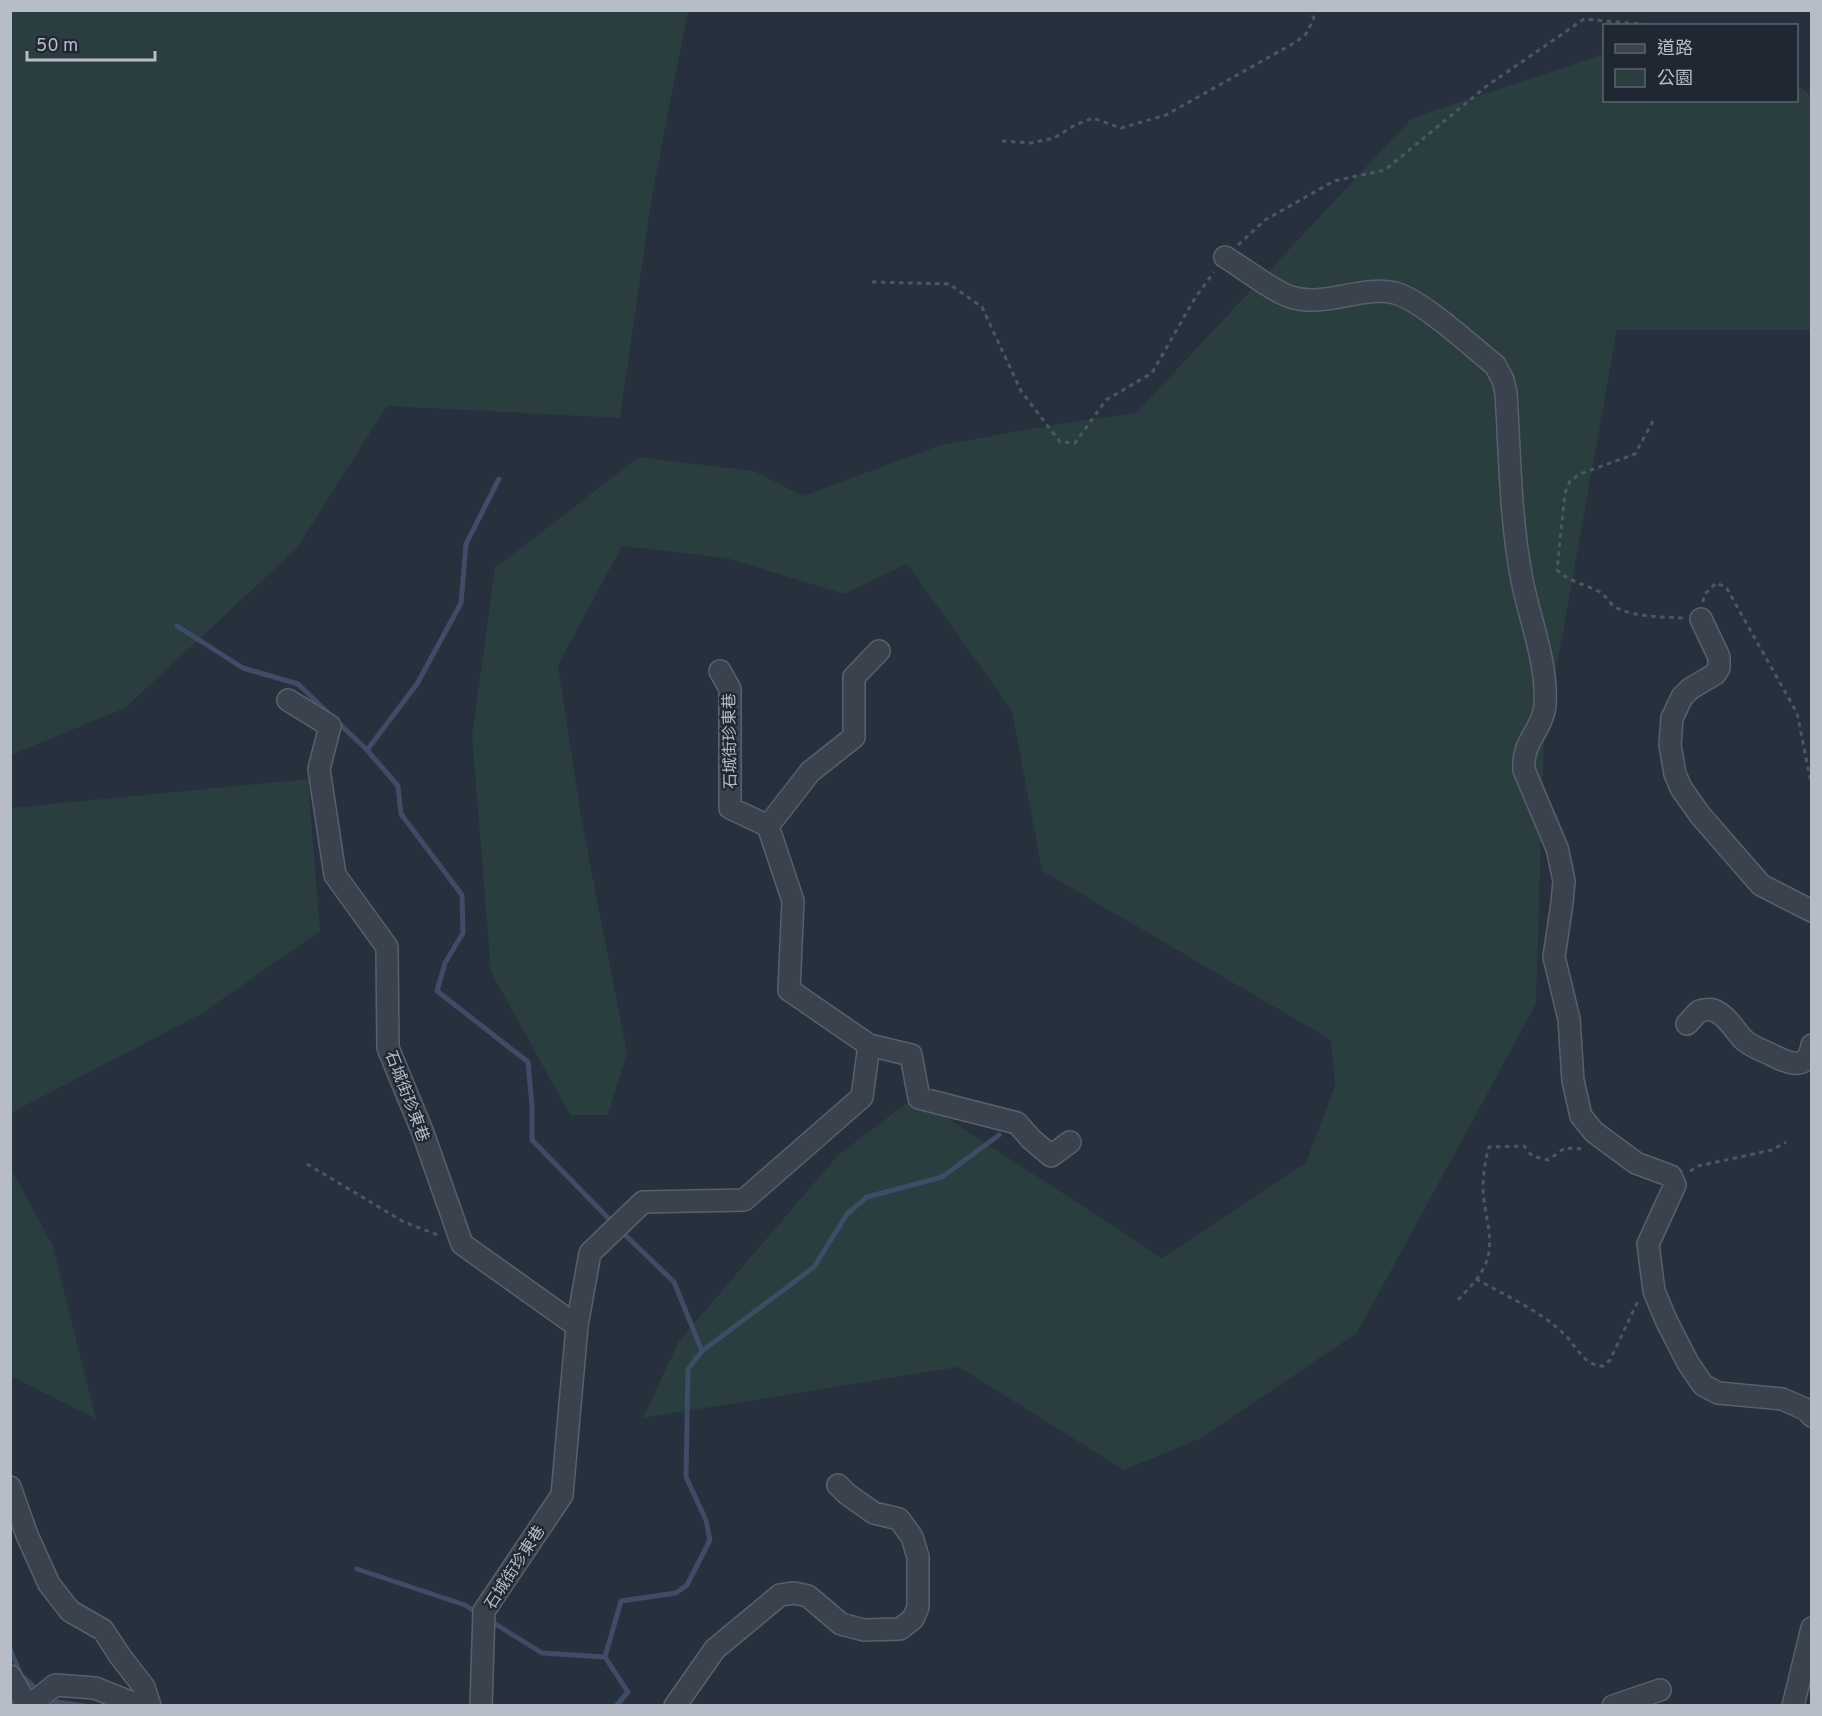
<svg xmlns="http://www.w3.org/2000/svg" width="1822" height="1716" font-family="Overpass,'Noto Sans TC',sans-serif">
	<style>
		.green { fill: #2a3d3f }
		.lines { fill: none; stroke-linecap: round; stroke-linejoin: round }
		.stream { stroke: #3e4c65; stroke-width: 5 }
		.minor-casing { stroke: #58606b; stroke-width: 24 }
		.path { stroke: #495a5d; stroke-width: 3; stroke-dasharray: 4.5 4.5; stroke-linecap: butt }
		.minor { stroke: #3a424d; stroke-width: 21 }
		.labels { text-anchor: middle; stroke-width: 4.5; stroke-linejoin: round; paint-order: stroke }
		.street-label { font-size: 16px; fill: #b7bdc8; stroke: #1f2733 }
	</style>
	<rect width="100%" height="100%" fill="#27303d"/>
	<!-- green -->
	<path class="green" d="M11,10L688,11L652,196L620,418L387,406L297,548L125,708L11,755Z
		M1604,54V100H1796L1797,87L1801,88L1811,96V330H1617L1544,738L1536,1004L1357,1333L1201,1438L1124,1470L959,1367L643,1418L679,1341L838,1155L915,1097L1162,1258L1306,1163L1335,1085L1331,1040L1042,871L1012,711L907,564L844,594L726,558L622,546L558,665L582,822L627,1053L608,1115H570L491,972L472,736L495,568L639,457L754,471L803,496L941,445L1065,423L1136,413L1412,118Z
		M308,779L320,931L201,1014L11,1113V808Z
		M10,1167L53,1246L96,1419L11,1376Z"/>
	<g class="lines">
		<!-- stream -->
		<path class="stream" d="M177,626L243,668L298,684L367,750L398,786L401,814L462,895L463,933L445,963L437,991L528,1062L532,1106V1140L613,1223
			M367,750L417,684L461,603L466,544L499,479
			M702,1351L814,1267L847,1214L867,1197L942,1177L999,1135
			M357,1569L465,1605L479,1614
			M489,1620L542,1653L605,1657
			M10,1649L21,1675L39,1691
			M46,1697L51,1701L85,1706
			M616,1706L628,1692L605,1657L621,1601L676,1593L687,1585L710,1540L706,1520L686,1477L688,1369L702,1351L674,1282L620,1230"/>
		<defs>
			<path id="minor" d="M1225,257C1242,267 1274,292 1291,297C1325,308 1361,285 1395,293C1422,300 1472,347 1495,365L1503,380L1506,393C1510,455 1510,519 1522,580C1529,616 1543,651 1545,688C1545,695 1546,704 1544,711C1539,734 1522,742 1524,770L1557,848L1562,871L1564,881L1562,903L1554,957L1569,1019L1573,1081L1581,1116L1594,1132L1636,1163L1671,1176L1675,1185L1648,1244L1654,1291L1666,1320L1688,1363L1703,1385L1718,1393L1782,1399L1805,1409L1812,1416
				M1701,619L1719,657V668L1715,674L1690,689L1682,697L1672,718L1670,745L1675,774L1681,788L1700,815L1761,885L1812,911
				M720,671L730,689V808L768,826
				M288,700L330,726L319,769L335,875L387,947L388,1048L423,1133L462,1244L577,1326
				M1687,1024L1699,1011C1705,1010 1712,1008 1717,1012C1728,1017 1735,1031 1743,1039C1750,1046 1759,1049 1768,1053C1786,1062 1807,1074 1812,1045
				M869,1045L911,1055L919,1098L1017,1123L1031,1139L1051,1156L1070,1142
				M10,1487L27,1535L49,1584L70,1611L103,1630L120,1656L144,1687L150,1706
				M10,1676L28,1706
				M29,1706L55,1685L95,1688L140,1706
				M481,1706L484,1611L562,1495L577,1326L590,1253L643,1202L744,1200L862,1097L869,1045L789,990L793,901L768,826L810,772L854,737V677L879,651
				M675,1706L715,1649L780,1595L794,1593L808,1596L841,1624L864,1630L900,1629L913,1619L918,1607V1557L912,1537L899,1519L874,1513L847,1494L838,1485
				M1613,1706L1660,1690
				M1793,1706L1812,1628"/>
		</defs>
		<!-- minor casing -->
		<use href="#minor" class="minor-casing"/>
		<!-- path -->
		<path class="path" d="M1002,141L1031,143L1054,138L1075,125L1093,118L1121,128L1166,115L1296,42L1306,34L1314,18L1309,10
			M1238,245L1265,220L1334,181L1385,170L1488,85L1584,19L1651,25
			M872,282L949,284L982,307L1021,391L1060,442L1075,443L1106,400L1152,373L1195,298L1214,272
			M1653,421L1635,454L1580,474L1570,481L1565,493L1557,570C1568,581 1584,584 1598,591C1607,595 1610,606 1619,609C1638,617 1663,617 1684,618
			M1703,602L1704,595L1716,583L1726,587L1797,713L1812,788
			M307,1164L404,1222L438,1235
			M1690,1171L1698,1166L1772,1150L1786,1142
			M1476,1279C1505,1295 1546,1314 1568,1338C1578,1350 1586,1366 1603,1366L1610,1360L1638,1301
			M1458,1300C1466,1291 1476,1282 1482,1271C1498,1244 1484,1218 1483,1189C1483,1175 1485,1161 1489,1147L1524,1146L1532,1156L1548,1160L1565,1148L1585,1149"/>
		<!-- minor -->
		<use href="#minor" class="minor"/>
	</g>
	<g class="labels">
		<!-- street labels -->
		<g class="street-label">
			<text transform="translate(729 741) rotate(-91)" y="6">石城街珍東巷</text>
			<text transform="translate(408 1096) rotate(69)" y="6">石城街珍東巷</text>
			<text transform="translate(514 1567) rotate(-57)" y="6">石城街珍東巷</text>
		</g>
	</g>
	<!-- border -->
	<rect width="1822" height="1716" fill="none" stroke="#b7bdc8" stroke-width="24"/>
	<!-- legend -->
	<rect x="1603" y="24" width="195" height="78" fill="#1f2733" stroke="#5c636f" stroke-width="1.5"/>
	<rect x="1615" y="44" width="30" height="9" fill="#3a424d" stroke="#5c636f" stroke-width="1.5"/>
	<text x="1657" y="54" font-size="18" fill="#b7bdc8">道路</text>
	<rect x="1615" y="69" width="30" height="18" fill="#2a3d3f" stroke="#5c636f" stroke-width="1.5"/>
	<text x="1657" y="84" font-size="18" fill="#b7bdc8">公園</text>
	<!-- scale -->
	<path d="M27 51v9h128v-9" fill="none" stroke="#b7bdc8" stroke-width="3"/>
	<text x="36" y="51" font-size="18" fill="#b7bdc8" stroke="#1f2733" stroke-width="4.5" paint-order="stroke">50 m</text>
</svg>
